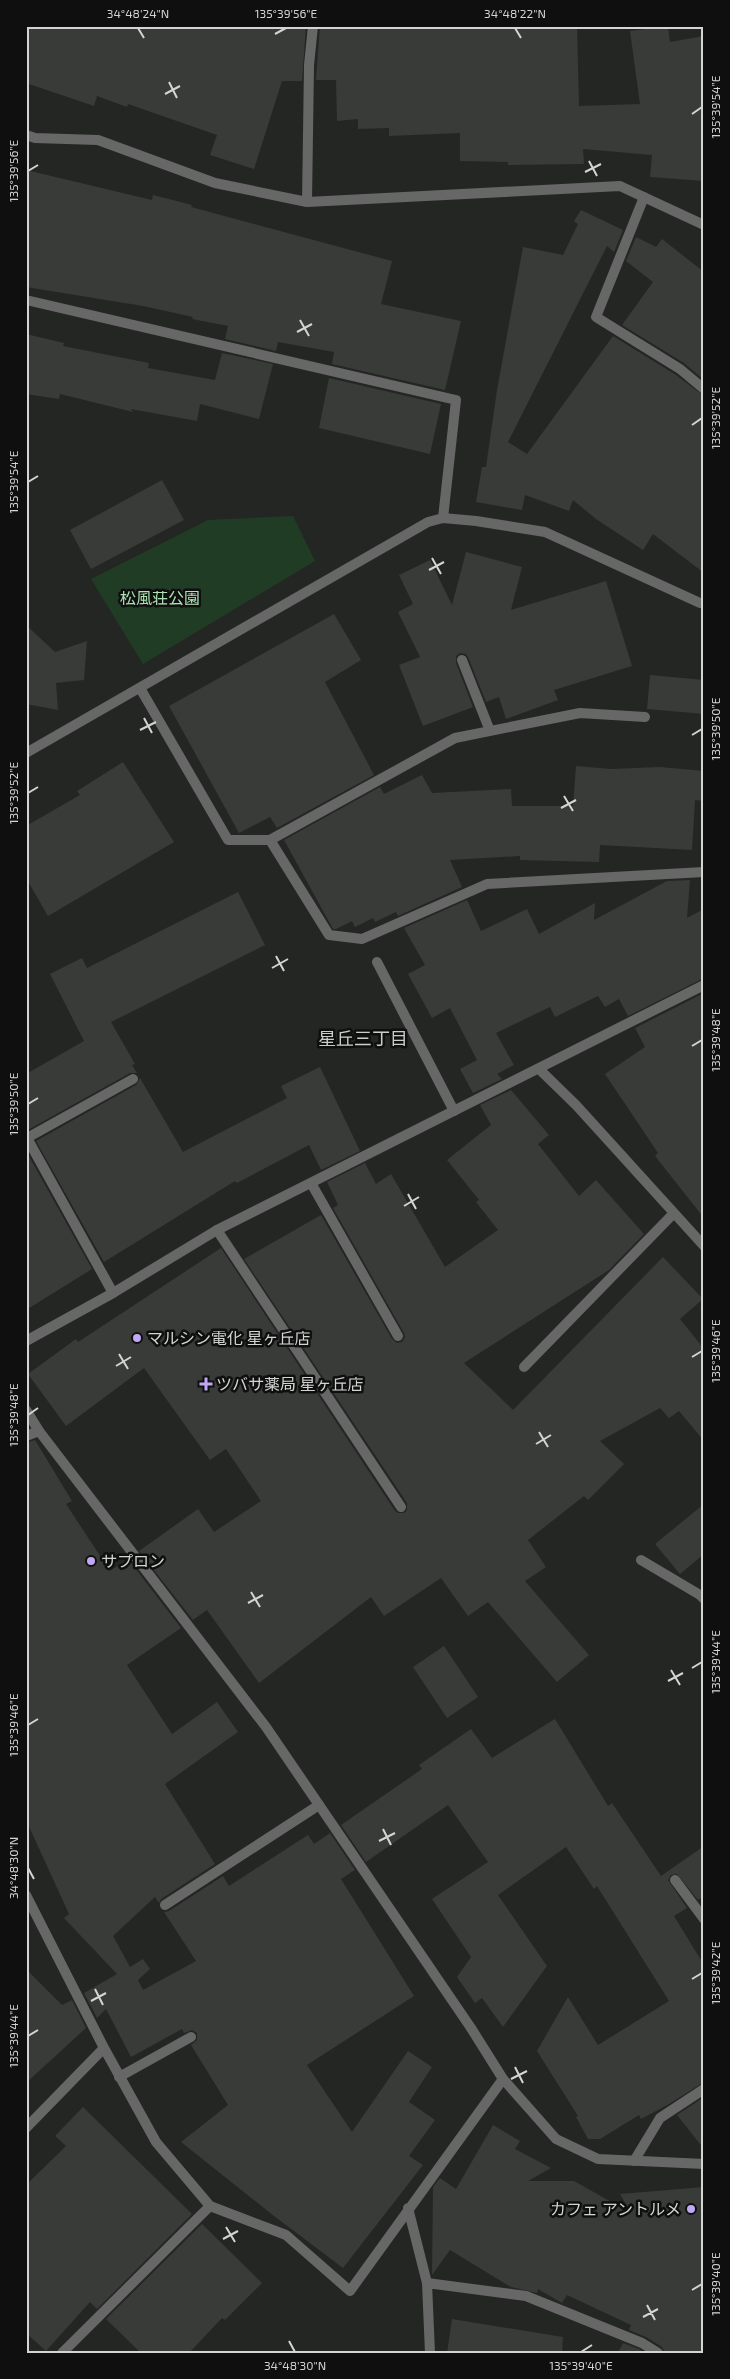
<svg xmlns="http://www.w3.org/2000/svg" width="730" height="2379" font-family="'Exo 2','Noto Sans JP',sans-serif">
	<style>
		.green { fill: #203c25 }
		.building { fill: #383b38 }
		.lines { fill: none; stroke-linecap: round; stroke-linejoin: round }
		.service { stroke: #666766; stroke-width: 10 }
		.minor { stroke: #666766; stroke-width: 10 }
		.tertiary { stroke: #666766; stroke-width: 10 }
		.ticks { fill: none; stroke: #d3d5d3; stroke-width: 2 }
		.poi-dot { fill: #c0a8f4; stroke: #0e0f0e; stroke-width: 2 }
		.labels { text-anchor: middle; stroke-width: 5; stroke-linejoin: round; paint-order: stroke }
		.park-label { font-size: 16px; fill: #ace3b3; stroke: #0e0f0e }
		.poi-label { font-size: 16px; fill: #d3d5d3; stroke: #0e0f0e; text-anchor: start }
		.neighbourhood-label { font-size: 18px; fill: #c9ccc9; stroke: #0e0f0e }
		.neatline { fill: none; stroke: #d3d5d3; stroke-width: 2 }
		.ticks-label { font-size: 12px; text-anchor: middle; fill: #d3d5d3 }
	</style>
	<rect width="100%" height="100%" fill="#242624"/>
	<!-- green -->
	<path class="green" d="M293,516L315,561L143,664L91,579L208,520Z"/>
	<!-- building -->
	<path class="building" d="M26,26H306L302,81H282L254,169L210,155L217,135L128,104L127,107L97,96L94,106L26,83Z
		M320,26L444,29V26H577L579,106L640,104L630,31L668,26L670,42L704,36V181L650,177L652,155L583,149L584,164L508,165V162L460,161V133L389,136V128L358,129V119L337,121L336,80H316Z
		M26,170L152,200L153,195L192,205L191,207L392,261L381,304L461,321L445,390L332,364L334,352L278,342L276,351L225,339L228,326L192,319L193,317L143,306L26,287Z
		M581,210L623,230L614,252L607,246L508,442L527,454L613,336L676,375L704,396V573L653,534L643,550L596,519L573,500L569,511L525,495L522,510L476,502L482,467H486L497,390L523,247L563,255L578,224L574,221Z
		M636,237L656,247L662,239L704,272V380L684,363L622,325L653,282L626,261Z
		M26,334L64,343L63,346L149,363L148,368L215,380L222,353L273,364L259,419L200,404L197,421L131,409L133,412L60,394L59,399L26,394Z
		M329,378L441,404L430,454L319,428Z
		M162,480L184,520L91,569L70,530Z
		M466,552L522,567L511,610L606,581L632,666L554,690L558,700L506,719L499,697L486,702L468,657L466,654L460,653L456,656V663L473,707L423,726L399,665L420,657L398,612L413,604L399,575L430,560L452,605Z
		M334,614L361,660L325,682L374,775L277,828L270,817L239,833L169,706Z
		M26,625L55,652L87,641L84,680L56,683L58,710L26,704Z
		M650,675L704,680V714L647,709Z
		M123,762L174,842L48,916L26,878V826L80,795L77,791Z
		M576,766L611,769L660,767L704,771V801L695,800L692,850L600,845L599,862L520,860V856L450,860L462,887L398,916L396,912L375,922L373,918L355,927L352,921L336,929H333L284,840L380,787L384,794L422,775L432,793L511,789L512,806H573Z
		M690,880L687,918L704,909V978L628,1016L619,999L605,1007L598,996L555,1017L550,1007L496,1033L514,1065L497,1074L502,1079L473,1093L460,1069L477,1060L450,1008L432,1018L408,974L425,965L404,928L467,900L481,931L527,909L539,934L595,903L594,920L667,881Z
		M238,892L265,945L111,1022L135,1064L132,1065L137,1073H130L26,1131V1074L84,1041L50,974L82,958L87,968Z
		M704,993V1218L655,1156L658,1153L605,1074L645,1047L635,1028Z
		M320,1067L360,1151L321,1170L309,1145L237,1183L235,1181L104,1262L36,1141L136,1085L140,1078L183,1152L287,1098L281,1086Z
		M511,1090L549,1135L538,1144L579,1196L596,1180L644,1234L609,1270L464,1363L513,1410L663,1257L703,1299L680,1319L704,1349V1441L679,1411L669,1418L660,1408L600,1441L624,1464L588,1500L584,1496L528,1540L546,1567L525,1581L589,1655L557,1682L488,1602L468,1616L441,1578L384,1616L371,1597L259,1683L207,1610L193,1620L139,1551L198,1509L214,1532L261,1501L226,1449L210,1460L144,1368L66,1426L28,1374L76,1339L78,1342L221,1248L395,1511L398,1513H404L407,1510V1503L244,1259L321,1215L392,1339L397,1343L402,1342L405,1337L404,1333L333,1208L338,1205L327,1182L365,1163L376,1184L391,1174L445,1267L498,1230L476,1202L479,1200L447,1160L491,1125L480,1105Z
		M26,1151L92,1269L26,1310Z
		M35,1440L72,1501L66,1504L110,1571L128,1559L181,1628L127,1665L172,1734L217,1702L238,1732L165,1784L215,1864L161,1899L159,1903L155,1897L113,1936L130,1967L143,1959L150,1969L138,1980L143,1990L196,1961L164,1912L169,1911L223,1876L229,1886L308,1835L314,1844L330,1833L355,1870L341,1879L414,1996L307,2065L352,2132L408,2051L432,2067L409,2102L435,2120L409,2156L423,2165L343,2268L274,2216L181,2142L228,2105L191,2045L197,2040V2033L192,2030L184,2033L182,2029L131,2057L106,2009L97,2018L84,1993L117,1974L64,1918L69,1914L26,1820V1443Z
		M704,1504V1554L680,1574L655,1544Z
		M444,1646L478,1697L447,1718L413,1667Z
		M555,1719L608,1806L612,1803L661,1876L704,1846V1896L698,1900L677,1874L671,1875L668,1880L687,1908L674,1916L704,1965V2082L669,2104L641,2119L639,2115L600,2139H588L576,2117L578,2116L537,2051L568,1997L598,2045L669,2001L597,1886L594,1889L566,1847L498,1895L547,1966L503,2027L482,1998L475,2003L457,1977L471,1957L432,1899L488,1862L448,1805L366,1862L341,1825L422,1769L419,1765L471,1729L492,1758Z
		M26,1969L62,2005L72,2000L86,2028L26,2083Z
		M704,2097V2149L677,2115Z
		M83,2107L192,2214L97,2309L90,2302L46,2351L26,2333V2185L66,2146L55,2136Z
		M493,2125L520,2141L515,2149L551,2168L528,2181H574L631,2213L620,2194L704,2187V2353H665L662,2347L646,2337L629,2330L631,2325L567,2295L562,2303L538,2289L537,2293L511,2287L450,2250L432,2275L433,2187L440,2178L456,2189Z
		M202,2224L262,2283L225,2320L222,2318L189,2353H141L106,2319Z
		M452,2319L563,2337L562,2353H447Z
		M623,2343L639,2349L645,2353H618Z"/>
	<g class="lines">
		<!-- service -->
		<path class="service" d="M462,660L490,731
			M270,840L455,738L580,713L645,717
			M377,962L454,1111
			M311,1183L398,1336
			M217,1230L401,1507
			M113,1293L27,1138L133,1079
			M641,1560L700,1595L704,1599
			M675,1880L704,1919
			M165,1905L319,1805
			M119,2077L191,2037
			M634,2161L660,2118L704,2089"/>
		<!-- minor -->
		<path class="minor" d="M26,135L35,138L98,140L215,183L307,202L620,186L704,225
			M644,197L596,317L680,369L704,389
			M307,202L309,65L313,26
			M26,300L456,400L443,518
			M140,688L228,840H270L329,935L362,939L487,884L704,872
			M26,753L428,522L443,518L476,521L545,532L700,603
			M539,1069L576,1105L704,1246
			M26,1341L113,1293L217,1230L704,985
			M524,1367L674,1213
			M26,1436L39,1431
			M26,1895L104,2048L156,2142L210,2206L286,2235L350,2291L503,2079
			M26,2128L104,2048
			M408,2208L427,2283L526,2296L642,2343L658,2353
			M427,2283L430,2353
			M62,2353L210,2206"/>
		<!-- tertiary -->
		<path class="tertiary" d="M26,1410L39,1431L266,1727L471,2028L503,2079L556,2139L598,2159L704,2164"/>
	</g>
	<!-- ticks -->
	<path class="ticks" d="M138,28L144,38M515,28L521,38M275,34L286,28M169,82L177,98M165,94L180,86M692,114L702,107M589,161L597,176M28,171L38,165M585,172L601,164M300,320L309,336M297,332L312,324M692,425L702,418M28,482L38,476M432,558L441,574M429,570L444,562M144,718L152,733M140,730L156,722M692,735L702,729M28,793L38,787M564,796L573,811M561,808L576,800M276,956L284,971M272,968L288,959M692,1046L702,1040M28,1104L38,1098M408,1194L416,1209M404,1206L419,1197M119,1354L128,1369M692,1357L702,1351M116,1366L131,1357M28,1415L38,1408M539,1432L548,1447M536,1444L551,1435M251,1592L260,1607M248,1603L263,1595M692,1668L702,1662M671,1670L680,1685M668,1681L683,1673M28,1725L38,1719M383,1829L391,1845M379,1841L395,1833M28,1868L34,1879M692,1979L702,1973M95,1989L103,2005M91,2001L106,1993M28,2036L38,2030M515,2067L523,2083M511,2079L527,2071M226,2227L235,2242M223,2239L238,2231M692,2290L702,2284M647,2305L655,2320M643,2317L658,2309M289,2341L295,2352M581,2352L592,2345"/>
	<!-- markers -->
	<g class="poi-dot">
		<circle cx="137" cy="1338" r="5"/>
		<path d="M203.5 1376.5h5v5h5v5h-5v5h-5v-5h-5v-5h5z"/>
		<circle cx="91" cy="1561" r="5"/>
		<circle cx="691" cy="2209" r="5"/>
	</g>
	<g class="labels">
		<!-- park labels -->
		<g class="park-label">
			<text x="160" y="604">松風荘公園</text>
		</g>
		<!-- poi labels -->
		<g class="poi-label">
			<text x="147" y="1344">マルシン電化 星ヶ丘店</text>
			<text x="216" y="1390">ツバサ薬局 星ヶ丘店</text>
			<text x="101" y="1567">サプロン</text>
			<text x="681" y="2215" text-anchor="end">カフェ アントルメ</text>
		</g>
		<!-- neighbourhood labels -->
		<g class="neighbourhood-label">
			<text x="363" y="1045">星丘三丁目</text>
		</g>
	</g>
	<!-- border -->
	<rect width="730" height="2379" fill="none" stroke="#0e0f0e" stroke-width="55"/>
	<rect x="28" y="28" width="674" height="2324" class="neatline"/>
	<g class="ticks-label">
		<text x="138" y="18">34°48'24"N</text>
		<text x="286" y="18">135°39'56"E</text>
		<text x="515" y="18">34°48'22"N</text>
		<text transform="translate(716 107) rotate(-90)" y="4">135°39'54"E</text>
		<text transform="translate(14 171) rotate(-90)" y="4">135°39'56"E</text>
		<text transform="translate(716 418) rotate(-90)" y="4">135°39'52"E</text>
		<text transform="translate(14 482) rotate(-90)" y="4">135°39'54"E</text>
		<text transform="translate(716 729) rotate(-90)" y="4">135°39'50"E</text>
		<text transform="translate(14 793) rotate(-90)" y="4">135°39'52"E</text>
		<text transform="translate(716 1040) rotate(-90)" y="4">135°39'48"E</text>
		<text transform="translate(14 1104) rotate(-90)" y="4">135°39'50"E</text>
		<text transform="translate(716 1351) rotate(-90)" y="4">135°39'46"E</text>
		<text transform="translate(14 1415) rotate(-90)" y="4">135°39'48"E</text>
		<text transform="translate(716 1662) rotate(-90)" y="4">135°39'44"E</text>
		<text transform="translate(14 1725) rotate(-90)" y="4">135°39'46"E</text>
		<text transform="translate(14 1868) rotate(-90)" y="4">34°48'30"N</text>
		<text transform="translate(716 1973) rotate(-90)" y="4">135°39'42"E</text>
		<text transform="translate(14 2036) rotate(-90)" y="4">135°39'44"E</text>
		<text transform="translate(716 2284) rotate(-90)" y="4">135°39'40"E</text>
		<text x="295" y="2370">34°48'30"N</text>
		<text x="581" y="2370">135°39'40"E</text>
	</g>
</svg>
